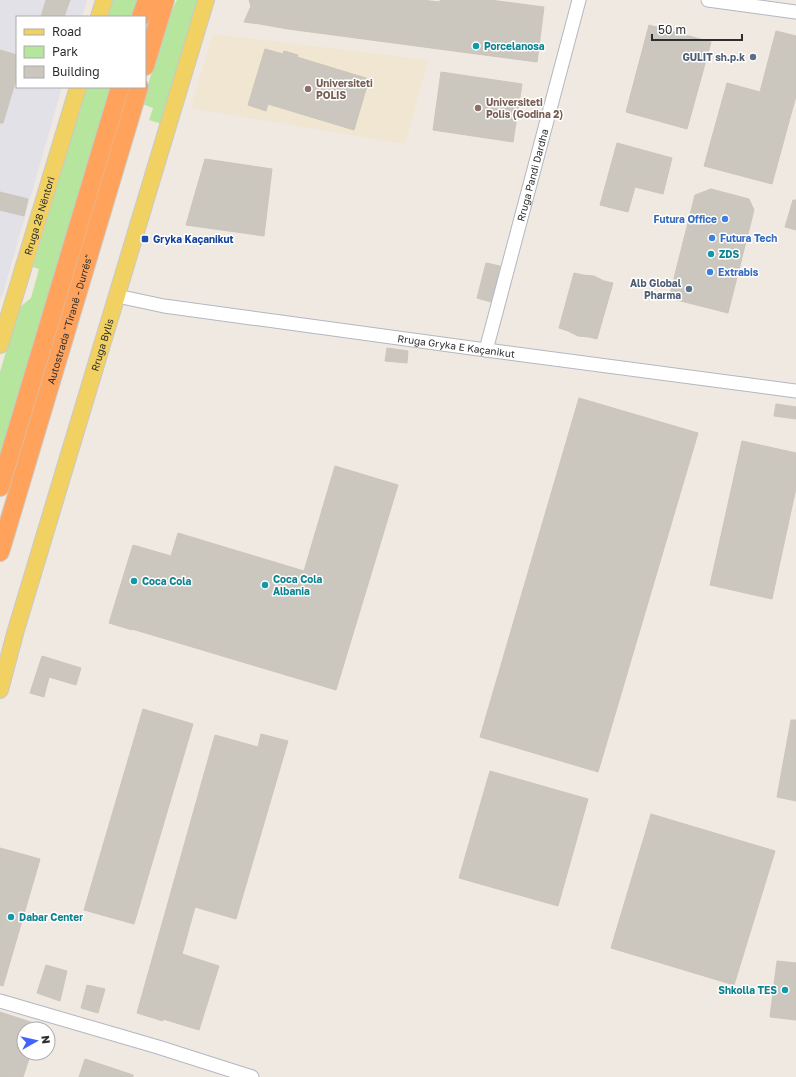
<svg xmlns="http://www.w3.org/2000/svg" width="796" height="1077" font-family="'Golos Text',sans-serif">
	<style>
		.industrial { fill: #e3e1e8 }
		.education { fill: #f0e6d1 }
		.green { fill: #b6e59e }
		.building { fill: #cbc7bf; stroke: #cbc5ba }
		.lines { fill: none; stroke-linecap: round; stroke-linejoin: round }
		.minor-casing { stroke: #b4b7c1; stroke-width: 15 }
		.major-casing { stroke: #c9c9c9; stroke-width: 18 }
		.highway-casing { stroke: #c9c9c9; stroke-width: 20 }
		.minor { stroke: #fff; stroke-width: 13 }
		.major { stroke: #f2d163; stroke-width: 16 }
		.highway { stroke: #ffa35c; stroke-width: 18 }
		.culture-dot { fill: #0f9aa8; stroke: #fff; stroke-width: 1.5 }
		.service-dot { fill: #5c6f8a; stroke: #fff; stroke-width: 1.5 }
		.education-dot { fill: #8d6e63; stroke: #fff; stroke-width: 1.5 }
		.shop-dot { fill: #3f7fe0; stroke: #fff; stroke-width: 1.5 }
		.transit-dot { fill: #1a4fb4; stroke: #fff; stroke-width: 1.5 }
		.labels { text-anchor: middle; stroke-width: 3; stroke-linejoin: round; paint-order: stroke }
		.culture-label { font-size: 10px; font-weight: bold; fill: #0d838f; stroke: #fff; text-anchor: start }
		.service-label { font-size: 10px; font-weight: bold; fill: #4e5e75; stroke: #fff; text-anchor: end }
		.education-label { font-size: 10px; font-weight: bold; fill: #785e54; stroke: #fff; text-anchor: start }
		.street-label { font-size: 10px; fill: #2e2e2e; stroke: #fff }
		.shop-label { font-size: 10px; font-weight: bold; fill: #366cbe; stroke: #fff; text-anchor: start }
		.transit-label { font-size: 10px; font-weight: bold; fill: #164399; stroke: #fff; text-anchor: start }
	</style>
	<rect width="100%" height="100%" fill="#efe9e1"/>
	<!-- industrial -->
	<path class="industrial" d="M0,0H87L82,17H17V87H62L2,297H0Z"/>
	<!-- education -->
	<path class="education" d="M213,34L428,60L405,144L191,108Z"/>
	<!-- green -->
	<path class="green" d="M112,0H138L133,17H107Z
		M177,0H199L162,124L149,120L153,108L142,104L169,16Z
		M86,87H111L0,459V372L19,308L31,298L39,269L33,267Z"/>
	<!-- building -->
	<path class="building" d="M46,0H70L64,17H41Z
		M249,0H421L440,2V0H490L544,7L537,62L288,29L260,24L244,22L251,6Z
		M649,25L711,42L687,129L626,112Z
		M776,31L796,36V96L772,184L704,166L727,83L760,92Z
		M265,49L283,54L284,51L298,55L297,57L369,79L354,130L268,104L266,111L248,105Z
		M0,50L17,55V76L3,123H0Z
		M441,72L522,84L513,142L433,130Z
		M617,143L672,158L663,194L635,187L628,212L600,205Z
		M205,159L272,169L264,236L186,225Z
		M711,189L749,199L754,210L728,313L669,298L695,195Z
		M0,192L28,199L24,216L0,210Z
		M793,200H796V230L785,227Z
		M486,263L500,266L491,302L477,298Z
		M574,273L583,275L594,276L604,281L613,283L597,339L589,337L578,336L568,331L559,328Z
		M387,348L408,351L407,363L385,361Z
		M579,398L698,433L598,772L480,737Z
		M776,404L796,407V419L774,416Z
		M742,441L796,453V488L772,599L710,585Z
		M335,466L398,485L336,690L132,629V630L109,623L133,545L171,556L178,533L304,571Z
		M42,656L81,668L76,685L49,677L44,697L30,693Z
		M143,709L193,724L134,924L84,910Z
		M791,720H796V801L777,797Z
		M261,734L288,741L236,919L195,907L182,954L219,966L199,1030L163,1019V1021L137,1013L215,735L258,747Z
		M490,771L588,799L558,906L459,878Z
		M651,814L775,851L734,985L611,948Z
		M0,848L40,859L3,986L0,985Z
		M777,961L796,963V1020L770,1017Z
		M46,965L67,971L60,1001L37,993Z
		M87,985L105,989L98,1013L81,1008Z
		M0,1012L46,1027L45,1029H24V1053H31L23,1077H0Z
		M85,1059L133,1075V1077H79Z"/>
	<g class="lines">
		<defs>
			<g id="minor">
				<path d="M708,0L796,12"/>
				<path id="s1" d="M117,296L164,306L486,350L796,391"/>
				<path id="s2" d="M486,350L579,0"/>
				<path d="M0,1001L158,1047L252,1077"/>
			</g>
			<g id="major">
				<path d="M99,17L104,0"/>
				<path id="s3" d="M0,345L78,87"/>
				<path id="s4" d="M0,690L16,630L206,0"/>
			</g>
			<g id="highway">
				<path d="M141,17L147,0"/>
				<path d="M145,66L165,0"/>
				<path d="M0,487L120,87"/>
				<path id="s5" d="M0,552L139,87"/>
			</g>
		</defs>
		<!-- minor casing -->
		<use href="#minor" class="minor-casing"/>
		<!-- major casing -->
		<use href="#major" class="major-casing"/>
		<!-- highway casing -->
		<use href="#highway" class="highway-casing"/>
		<!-- minor -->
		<use href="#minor" class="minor"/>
		<!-- major -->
		<use href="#major" class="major"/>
		<!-- highway -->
		<use href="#highway" class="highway"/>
	</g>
	<!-- markers -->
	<g class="culture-dot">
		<circle cx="476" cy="46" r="4"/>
		<circle cx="711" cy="254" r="4"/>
		<circle cx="134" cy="581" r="4"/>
		<circle cx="265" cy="585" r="4"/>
		<circle cx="11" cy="917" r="4"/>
		<circle cx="785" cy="990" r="4"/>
	</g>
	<g class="service-dot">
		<circle cx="753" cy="57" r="4"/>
		<circle cx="689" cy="289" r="4"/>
	</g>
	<g class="education-dot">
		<circle cx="308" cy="89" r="4"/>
		<circle cx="478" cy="108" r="4"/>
	</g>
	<g class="shop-dot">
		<circle cx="725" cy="219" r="4"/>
		<circle cx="712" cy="238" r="4"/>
		<circle cx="710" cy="272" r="4"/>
	</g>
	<rect class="transit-dot" x="141" y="235" width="8" height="8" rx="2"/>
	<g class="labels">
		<!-- culture labels -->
		<g class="culture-label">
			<text x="484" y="50">Porcelanosa</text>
			<text x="719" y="258">ZDS</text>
			<text x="273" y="583">Coca Cola<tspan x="273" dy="12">Albania</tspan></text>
			<text x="142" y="585">Coca Cola</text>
			<text x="19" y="921">Dabar Center</text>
			<text x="777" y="994" text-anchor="end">Shkolla TES</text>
		</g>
		<!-- service labels -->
		<g class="service-label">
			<text x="745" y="61">GULIT sh.p.k</text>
			<text x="681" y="287">Alb Global<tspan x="681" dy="12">Pharma</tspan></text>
		</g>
		<!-- education labels -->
		<g class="education-label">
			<text x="316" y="87">Universiteti<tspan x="316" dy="12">POLIS</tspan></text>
			<text x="486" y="106">Universiteti<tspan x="486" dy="12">Polis (Godina 2)</tspan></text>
		</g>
		<!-- street labels -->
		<g class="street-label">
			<text dy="4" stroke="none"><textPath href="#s2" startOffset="181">Rruga Pandi Dardha</textPath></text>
			<text dy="4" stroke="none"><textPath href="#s3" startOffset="135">Rruga 28 Nëntori</textPath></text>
			<text dy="4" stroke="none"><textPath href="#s5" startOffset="243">Autostrada "Tiranë - Durrës"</textPath></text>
			<text dy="4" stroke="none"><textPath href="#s4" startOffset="360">Rruga Bylis</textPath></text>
			<text dy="4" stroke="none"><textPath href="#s1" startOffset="343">Rruga Gryka E Kaçanikut</textPath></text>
		</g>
		<!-- shop labels -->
		<g class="shop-label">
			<text x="717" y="223" text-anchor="end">Futura Office</text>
			<text x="720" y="242">Futura Tech</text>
			<text x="718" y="276">Extrabis</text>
		</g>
		<!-- transit labels -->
		<g class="transit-label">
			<text x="153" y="243">Gryka Kaçanikut</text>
		</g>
	</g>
	<!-- legend -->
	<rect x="16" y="16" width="130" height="72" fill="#ffffff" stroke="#ababab"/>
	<rect x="24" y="29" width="20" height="6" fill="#f2d163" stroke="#ababab"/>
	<text x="52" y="36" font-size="12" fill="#2e2e2e">Road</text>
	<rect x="24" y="46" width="20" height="12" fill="#b6e59e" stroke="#ababab"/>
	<text x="52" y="56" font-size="12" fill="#2e2e2e">Park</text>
	<rect x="24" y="66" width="20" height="12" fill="#cbc7bf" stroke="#ababab"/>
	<text x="52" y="76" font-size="12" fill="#2e2e2e">Building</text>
	<!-- north arrow -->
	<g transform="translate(36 1041) rotate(82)"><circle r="19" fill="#ffffff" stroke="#ababab"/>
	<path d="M0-3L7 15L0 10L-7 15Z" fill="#4264fb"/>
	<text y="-6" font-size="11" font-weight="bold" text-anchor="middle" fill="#2e2e2e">N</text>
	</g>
	<!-- scale -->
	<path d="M652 34v6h90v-6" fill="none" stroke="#2e2e2e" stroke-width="2"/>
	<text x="658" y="34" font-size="12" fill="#2e2e2e" stroke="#ffffff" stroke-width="3" paint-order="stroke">50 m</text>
</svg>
